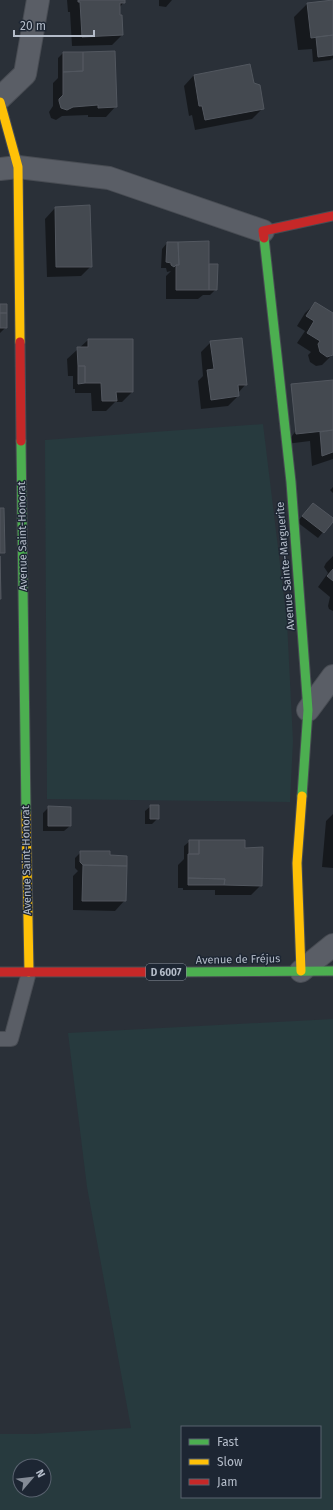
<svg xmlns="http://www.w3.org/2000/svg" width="333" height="1510" font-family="'Fira Sans',sans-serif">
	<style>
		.green { fill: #273a3e; fill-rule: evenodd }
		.shadow { fill: #0007 }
		.building { fill: #444950; stroke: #52575f }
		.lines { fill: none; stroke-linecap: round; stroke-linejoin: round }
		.lane-casing { stroke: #484c53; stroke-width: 16 }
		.street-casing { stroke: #484c53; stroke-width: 24 }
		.fast-casing { stroke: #484c53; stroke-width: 11 }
		.slow-casing { stroke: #484c53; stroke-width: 11 }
		.jam-casing { stroke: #484c53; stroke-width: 11 }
		.lane { stroke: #5a5e66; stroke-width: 14 }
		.street { stroke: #5a5e66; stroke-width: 22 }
		.fast { stroke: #4caf50; stroke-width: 9 }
		.slow { stroke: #ffc107; stroke-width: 9 }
		.jam { stroke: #c62828; stroke-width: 9 }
		.labels { text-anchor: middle; stroke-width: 3; stroke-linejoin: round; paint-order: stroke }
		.shield { fill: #1d2633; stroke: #878f9c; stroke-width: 1 }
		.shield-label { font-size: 10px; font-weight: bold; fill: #b4bcc9 }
		.street-label { font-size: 11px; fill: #b4bcc9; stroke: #1d2633 }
	</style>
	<rect width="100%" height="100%" fill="#2a3038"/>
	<!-- green -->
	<path class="green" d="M263,424L287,622L293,741L290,802L47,799L45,440Z
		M333,1019V1510H0V1434H34L131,1428L87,1187L68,1033ZM182,1427H320V1497H182ZM20,1466H44V1490H20Z"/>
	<!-- shadow -->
	<path class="shadow" d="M67,0H124V2L119,8L122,35L112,45L72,46L70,12H68Z
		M159,0H172L166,7L159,6Z
		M333,1V58L331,60L313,62L312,49L298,50L294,17L307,4Z
		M63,53L116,106L106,117H88V115L62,116L56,120L51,118L49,112L53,106V83L58,78V58Z
		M194,75L253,84L263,108L252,119L195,130L192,115L189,116L184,86Z
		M89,206L91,266L81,276L47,277L45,219L55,208Z
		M167,243L208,265L216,289L210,295H203L198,299H166V276L171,271L167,272L166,268H161L162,249Z
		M316,303L333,314V354L322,365L316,366L310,362L308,355L311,352L297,343L305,331L297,326L305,313Z
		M0,305L6,327L0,333Z
		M88,340L132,392L122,402H115L106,411H92L91,393H75V389H73V376H68L67,359Z
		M211,342L246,384L238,393V396L228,406L201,409L198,381L203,376L201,352Z
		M333,381V459L312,466L310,441L286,444Z
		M333,487V493L330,490Z
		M313,504L333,520L318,538L297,522Z
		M333,556V611L329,609L328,606L330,597L318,587L328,573L324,567L326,563Z
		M151,806L158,818L152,824H145V811Z
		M49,807L70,826L64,831H43V813Z
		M333,814V868L322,867L326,821Z
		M190,841L244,849L261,885L251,895H215V890H183V888H178V865L184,859V846Z
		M81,852L125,900L115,911L73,910V876L78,871L75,868V858Z"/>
	<!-- building -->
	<path class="building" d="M78,0H125V3H120V15H122L123,35L82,37L80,2H78Z
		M333,0V35L311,38L307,3Z
		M333,35V55L318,57L316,37Z
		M115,51L117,107L98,108V105L73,107L67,110L61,108L59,101V99L63,95V72L83,71V52Z
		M63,52H83V71L63,72Z
		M250,64L254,83L260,85L264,109L205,120L202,106H199L194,75Z
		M90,205L92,267H56L55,207Z
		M209,241V290H176V265H179L178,242Z
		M167,242H178L179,265H176L174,267L171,265V263L166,262Z
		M209,264H218L217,290H209Z
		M315,302L333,313V355L327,357L320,352L318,344L320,341L307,333L314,321L306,316Z
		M0,304H7V313H0Z
		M0,313H7V328H0Z
		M242,338L247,385H238L239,396L211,400L207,370L214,369L210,341Z
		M88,339H133V392H116L117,401H102L101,383H85V366H78L77,347H88Z
		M78,366H85V383L78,384Z
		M333,380V430L296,434L291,384Z
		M333,430V452L322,456L320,432Z
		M313,503L333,518V522L324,533L302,516Z
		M0,508H4L5,553H0Z
		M0,556L1,599H0Z
		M333,569V581L327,576Z
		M150,805H159V819H150Z
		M48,806L71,807V826H48Z
		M189,840H199V854H189Z
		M199,840H245V848L263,847L262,886L224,885L225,879L188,878V854H199Z
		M80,851H110V855L127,856V866L83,865L80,862Z
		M83,865L127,866L126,901H82Z
		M188,878L225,879L224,885H188Z"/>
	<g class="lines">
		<defs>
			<path id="lane" d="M0,1039H11L29,972"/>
			<path id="street" d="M0,98L25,74L38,0
				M0,169L18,167L109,178L263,231
				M308,710L333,676
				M301,971L333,945"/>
			<path id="fast" d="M264,238L291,482L308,710L302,796
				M21,441L26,813
				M175,972L333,971"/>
			<path id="slow" d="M0,102L18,167L20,342
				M26,813L29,972
				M301,971L297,863L302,796"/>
			<path id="jam" d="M264,238L263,231L333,216
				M20,342L21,441
				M0,972H175"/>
		</defs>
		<!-- lane casing -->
		<use href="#lane" class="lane-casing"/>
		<!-- street casing -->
		<use href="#street" class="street-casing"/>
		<!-- fast casing -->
		<use href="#fast" class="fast-casing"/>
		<!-- slow casing -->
		<use href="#slow" class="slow-casing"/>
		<!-- jam casing -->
		<use href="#jam" class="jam-casing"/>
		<!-- lane -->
		<use href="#lane" class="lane"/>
		<!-- street -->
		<use href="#street" class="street"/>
		<!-- fast -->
		<use href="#fast" class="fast"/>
		<!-- slow -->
		<use href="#slow" class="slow"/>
		<!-- jam -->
		<use href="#jam" class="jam"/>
	</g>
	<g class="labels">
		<!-- shield labels -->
		<rect class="shield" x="146" y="964" width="40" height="16" rx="3"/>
		<g class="shield-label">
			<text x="166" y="976">D 6007</text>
		</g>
		<!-- street labels -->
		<g class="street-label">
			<text transform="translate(22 536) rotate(-91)" y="4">Avenue Saint-Honorat</text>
			<text transform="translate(285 566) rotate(-95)" y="4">Avenue Sainte-Marguerite</text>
			<text transform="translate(26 860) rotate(-91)" y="4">Avenue Saint-Honorat</text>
			<text transform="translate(238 959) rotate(-1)" y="4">Avenue de Fréjus</text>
		</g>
	</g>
	<!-- legend -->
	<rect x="181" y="1426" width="140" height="72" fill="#1d2633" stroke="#59626f"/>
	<rect x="189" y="1439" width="20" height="6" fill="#4caf50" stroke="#59626f"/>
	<text x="217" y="1446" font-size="12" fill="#b4bcc9">Fast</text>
	<rect x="189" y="1459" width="20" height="6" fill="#ffc107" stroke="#59626f"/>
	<text x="217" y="1466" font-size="12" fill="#b4bcc9">Slow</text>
	<rect x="189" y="1479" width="20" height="6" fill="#c62828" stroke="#59626f"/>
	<text x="217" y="1486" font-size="12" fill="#b4bcc9">Jam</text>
	<!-- north arrow -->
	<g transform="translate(32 1478) rotate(62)"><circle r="19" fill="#1d2633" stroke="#59626f"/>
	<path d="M0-3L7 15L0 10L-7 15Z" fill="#848b96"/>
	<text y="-6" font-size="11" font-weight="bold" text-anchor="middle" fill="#b4bcc9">N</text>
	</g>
	<!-- scale -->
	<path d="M14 30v6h80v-6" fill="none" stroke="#b4bcc9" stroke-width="2"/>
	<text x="20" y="30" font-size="12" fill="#b4bcc9" stroke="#1d2633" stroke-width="3" paint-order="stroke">20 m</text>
</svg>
